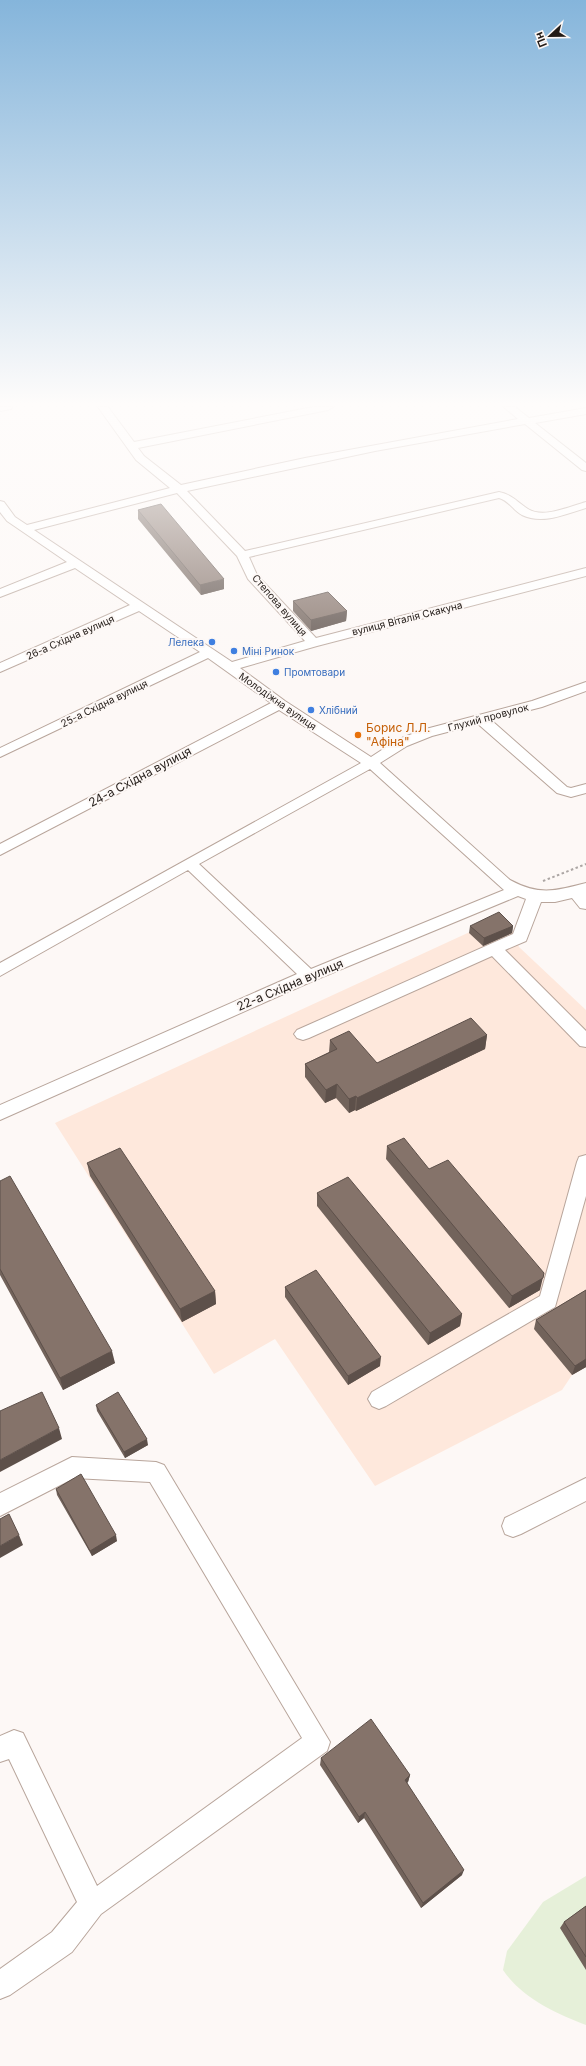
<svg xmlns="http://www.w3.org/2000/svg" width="586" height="2066" font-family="Inter,sans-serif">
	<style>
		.built { fill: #fee8dc }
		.green { fill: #e6f0d9 }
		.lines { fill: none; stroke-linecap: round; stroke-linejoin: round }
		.minor-casing { stroke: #b8a59b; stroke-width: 2 }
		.path { stroke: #aca6a4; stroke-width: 2; stroke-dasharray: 2.5 2.5; stroke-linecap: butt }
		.minor { fill: #fff; fill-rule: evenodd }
		.wall { fill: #72635b }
		.shaded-wall { fill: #5d504a }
		.building { fill: #85736a; stroke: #5d504a }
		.shop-dot { fill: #3f7fe0; stroke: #fdf8f6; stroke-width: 1.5 }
		.food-dot { fill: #e8710a; stroke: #fdf8f6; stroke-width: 1.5 }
		.labels { text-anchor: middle; stroke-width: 4; stroke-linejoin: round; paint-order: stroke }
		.far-street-label { font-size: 10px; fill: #231c18; stroke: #fdf8f6 }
		.far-shop-label { font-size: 10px; fill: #366cbe; stroke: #fdf8f6; text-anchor: start }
		.food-label { font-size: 12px; fill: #c56008; stroke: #fdf8f6; text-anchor: start }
		.street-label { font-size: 12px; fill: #231c18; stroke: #fdf8f6 }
	</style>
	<rect width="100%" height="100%" fill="#fdf8f6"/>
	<!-- built -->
	<path class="built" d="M498,919L514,933L519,947L586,1010V1367L572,1375L562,1390L375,1486L275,1339L214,1374L55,1123Z"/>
	<!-- green -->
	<path class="green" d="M586,1876V2025C555,2013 522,1998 503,1970L507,1951L543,1902Z"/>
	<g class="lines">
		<defs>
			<path id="minor" d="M0,407H12L11,409L0,411Z
				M98,407H108L134,442L313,407H333L328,410L138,448L144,456L181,485L305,458L518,419L504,407H515L529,418L586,408V414L535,423L586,463V471L582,470L525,424L375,451L187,491L245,551L499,492C513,495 517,502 528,509C544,519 570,506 586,502V508C566,514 542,525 522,515C513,510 509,501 499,498L249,557L257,575L316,638L586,568V576L317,646L240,668L285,701L371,757L397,740L422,730L532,701L586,682V691L542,707L491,720L567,787L571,788L586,784V793L571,797L557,793L478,724L432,736L407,746L380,763L510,880C540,896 555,891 586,883V909L580,908L572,898L555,902H541L526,941L505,950L586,1031V1047L580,1046L492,956L309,1038L303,1040L297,1038L294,1034L297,1030L513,934L526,899L518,896L315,980L0,1120V1105L297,974L188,870L0,976V963L361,763L279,710L0,855V844L271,703L208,658L0,757V748L200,652L139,611L0,672V663L130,605L75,568L0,597V589L67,562L7,521L0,512V501L4,502L15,517L27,525L170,488L136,460ZM177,493L237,556L248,579L305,641L232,662L34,530ZM370,769L504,890L311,969L199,864Z
				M586,1155V1196L555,1307L386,1406L379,1409L372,1406L368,1399L372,1392L540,1296L577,1162L579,1157Z
				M72,1457L156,1462L164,1465L330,1742L327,1751L101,1914L72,1952L10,1995L0,1999V1969L52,1932L77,1902L9,1759L0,1762V1736L14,1730L23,1733L97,1886L302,1738L150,1482L74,1478L0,1516V1493Z
				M586,1478V1501L521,1534L513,1537L505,1534L502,1526L505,1518Z"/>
		</defs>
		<!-- minor casing -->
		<use href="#minor" class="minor-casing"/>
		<!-- path -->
		<path class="path" d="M543,881L586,864"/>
		<!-- minor -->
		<use href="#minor" class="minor"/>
	</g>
	<!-- wall -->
	<path class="wall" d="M138,510L224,589L201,595L138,519Z
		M293,601L347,611L346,621L311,631L293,611Z
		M470,926H513L512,933L483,946L469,933Z
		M487,1035L485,1049L356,1111L355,1110L349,1113L336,1098L325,1103L305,1077V1064L329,1052L330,1040L377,1063Z
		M387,1146L429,1169L540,1290L509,1308L386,1159Z
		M87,1163L215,1291L216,1304L182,1322L90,1176Z
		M0,1181L115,1363L63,1390L0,1275Z
		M317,1193L462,1314L460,1326L428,1345L317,1206Z
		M285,1287L380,1366L348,1385L285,1297Z
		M586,1290V1367L572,1375L534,1329L536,1320Z
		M96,1405L148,1445L125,1458L97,1411Z
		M56,1489L117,1541L92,1556L57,1495Z
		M321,1758L410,1775L408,1782L407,1783L462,1875L421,1908L364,1818L358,1823L320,1765Z
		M586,1906V1970L560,1928L564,1922Z"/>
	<!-- shaded-wall -->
	<path class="shaded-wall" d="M224,579V589L201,595L200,585Z
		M347,611L346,621L311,631V620Z
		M513,926L512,933L483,946L484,938Z
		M487,1035L485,1049L356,1111L357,1098Z
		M337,1084L336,1098L325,1103L326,1090Z
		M356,1096L355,1110L349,1113V1099Z
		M544,1273L540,1290L509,1308L512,1296Z
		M215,1291L216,1304L182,1322L180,1309Z
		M462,1314L460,1326L428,1345L430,1333Z
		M112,1351L115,1363L63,1390L60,1378Z
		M381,1357L380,1366L348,1385V1376Z
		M586,1359V1367L572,1375L575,1366Z
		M59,1428L62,1439L0,1472V1460Z
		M147,1439L148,1445L125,1458L124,1452Z
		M19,1535L23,1545L0,1558V1546Z
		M116,1535L117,1541L92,1556L90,1551Z
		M410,1775L408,1782L403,1786L405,1780Z
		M365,1812L364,1818L358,1823L359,1817Z
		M464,1870L462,1875L421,1908L423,1903Z"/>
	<!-- building -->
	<path class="building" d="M161,504L224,579L200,585L138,510Z
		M328,592L347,611L311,620L293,601Z
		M499,912L513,926L484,938L470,926Z
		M471,1018L487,1035L357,1098L356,1096L349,1099L337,1084L326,1090L305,1064L337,1049L330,1040L349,1031L377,1063Z
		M404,1138L429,1169L448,1160L544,1273L543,1278L512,1296L387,1146Z
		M120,1148L215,1291L180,1309L87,1163Z
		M10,1176L112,1351L60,1378L0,1269V1181Z
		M348,1177L462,1314L430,1333L317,1193Z
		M316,1270L381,1357L348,1376L285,1287Z
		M586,1290V1359L575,1366L536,1320Z
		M42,1392L59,1428L0,1460V1411Z
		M118,1392L147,1439L124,1452L96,1405Z
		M81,1474L116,1535L90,1551L56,1489Z
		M9,1514L19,1535L0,1546V1519Z
		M371,1719L410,1775L405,1780L464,1870L423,1903L365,1812L359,1817L321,1758Z
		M586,1906V1957L564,1922Z"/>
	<!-- sky -->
	<linearGradient id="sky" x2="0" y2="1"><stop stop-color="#85b5db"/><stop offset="0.58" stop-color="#fefcfb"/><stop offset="1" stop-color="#fefcfb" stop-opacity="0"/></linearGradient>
	<rect width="586" height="696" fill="url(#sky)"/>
	<!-- markers -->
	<g class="shop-dot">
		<circle cx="212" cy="642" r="4"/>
		<circle cx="234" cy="651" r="4"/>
		<circle cx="276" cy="672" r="4"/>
		<circle cx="311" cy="710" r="4"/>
	</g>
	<circle class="food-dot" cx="358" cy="735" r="4"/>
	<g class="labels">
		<!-- far-street labels -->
		<g class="far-street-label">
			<text transform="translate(280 605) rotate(49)" y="4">Степова вулиця</text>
			<text transform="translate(407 618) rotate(-14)" y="4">вулиця Віталія Скакуна</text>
			<text transform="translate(70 637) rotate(-24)" y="4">26-а Східна вулиця</text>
			<text transform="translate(278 701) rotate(35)" y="4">Молодіжна вулиця</text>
			<text transform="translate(104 703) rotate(-26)" y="4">25-а Східна вулиця</text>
			<text transform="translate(488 717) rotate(-15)" y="4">Глухий провулок</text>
		</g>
		<!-- far-shop labels -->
		<g class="far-shop-label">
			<text x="204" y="646" text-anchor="end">Лелека</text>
			<text x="242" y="655">Міні Ринок</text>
			<text x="284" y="676">Промтовари</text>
			<text x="319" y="714">Хлібний</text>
		</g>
		<!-- food labels -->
		<g class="food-label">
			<text x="366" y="732">Борис Л.Л.<tspan x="366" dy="14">"Афіна"</tspan></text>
		</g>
		<!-- street labels -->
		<g class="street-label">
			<text transform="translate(140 777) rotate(-28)" y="4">24-а Східна вулиця</text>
			<text transform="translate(290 985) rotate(-23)" y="4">22-а Східна вулиця</text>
		</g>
	</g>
	<!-- north arrow -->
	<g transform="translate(550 36) rotate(248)" stroke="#fdf8f6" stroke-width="3" paint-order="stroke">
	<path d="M0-3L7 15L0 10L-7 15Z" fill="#231c18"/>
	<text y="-6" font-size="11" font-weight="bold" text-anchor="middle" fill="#231c18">Пн</text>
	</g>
</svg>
